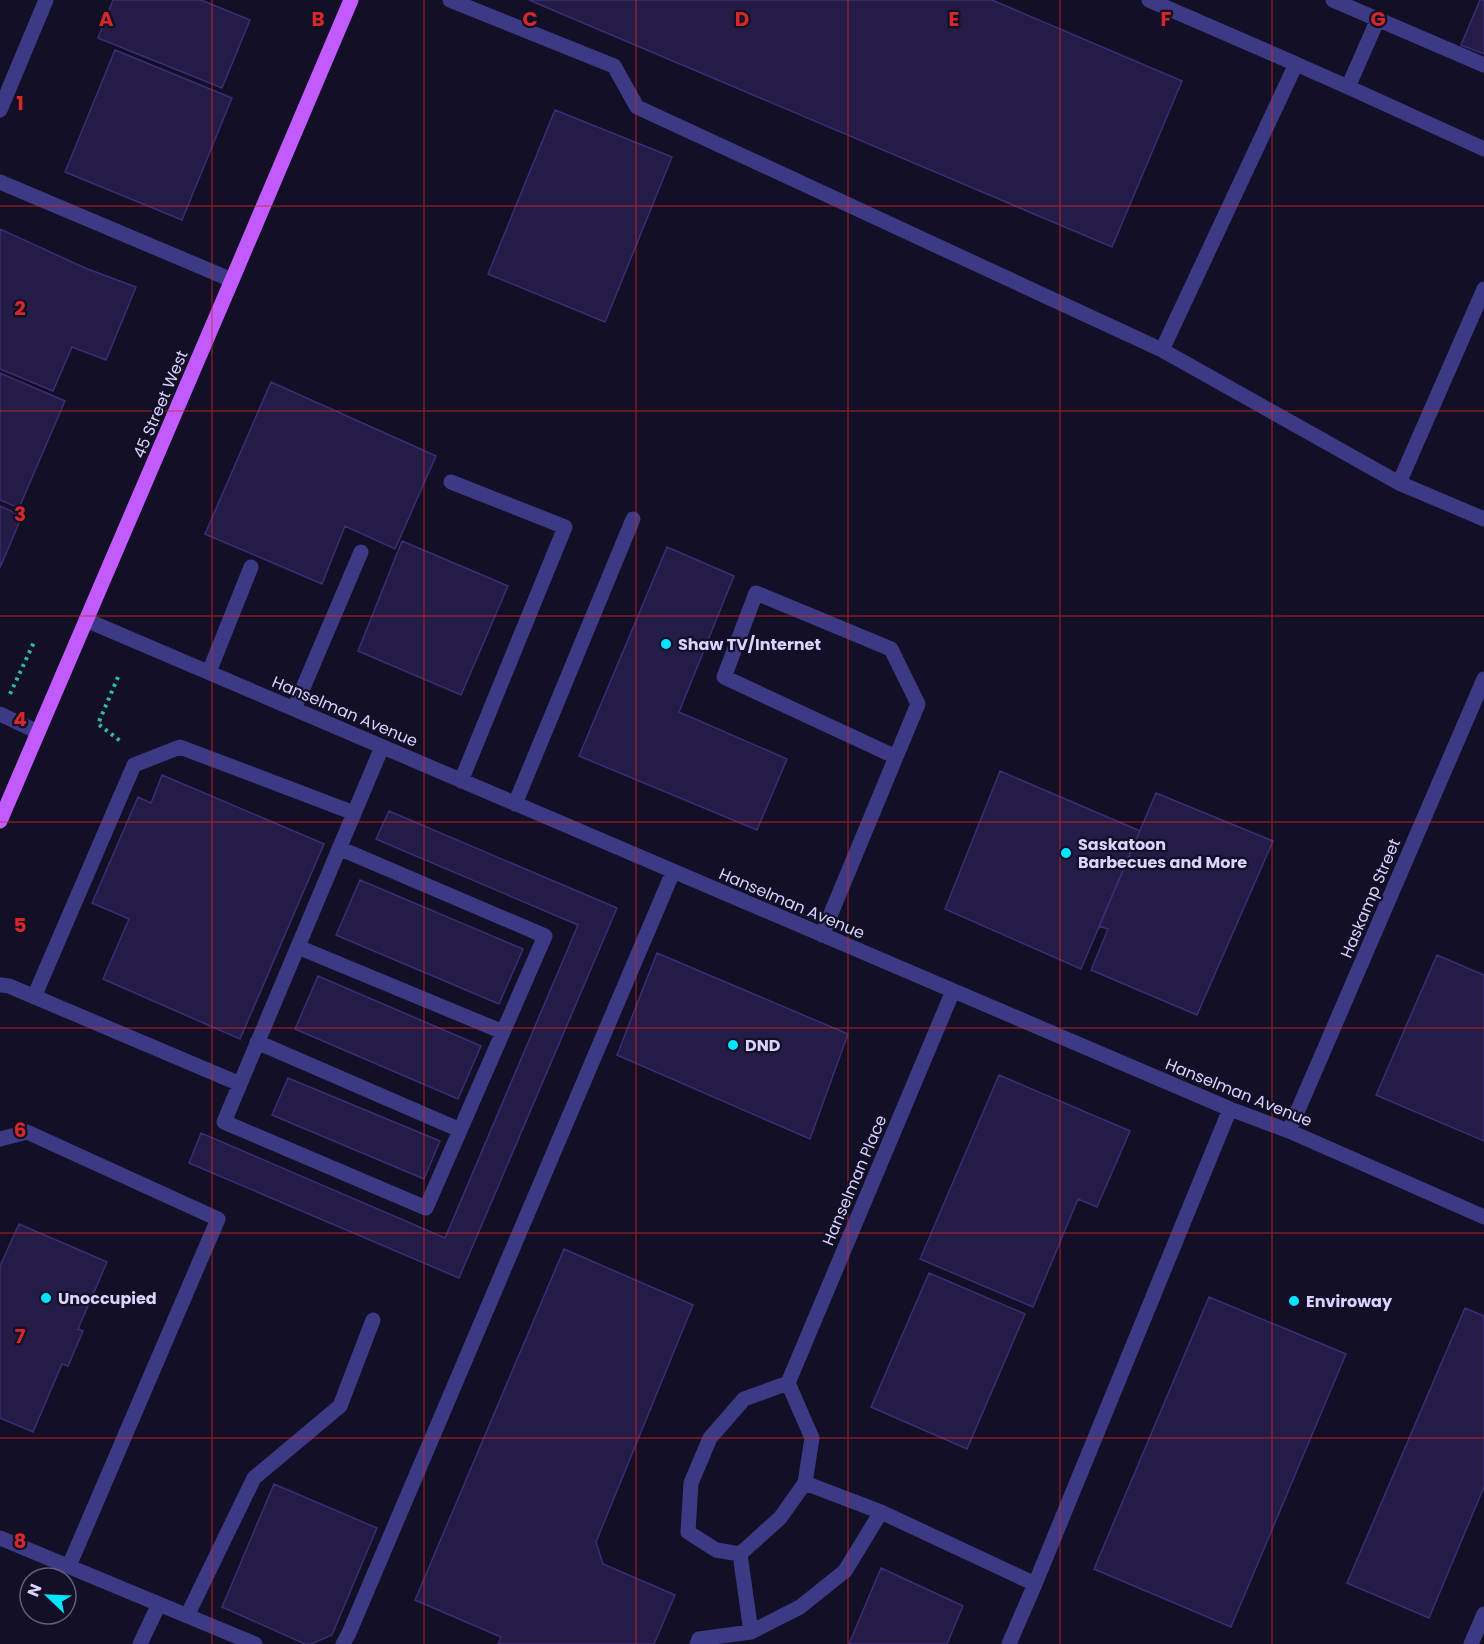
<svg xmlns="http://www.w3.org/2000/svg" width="1484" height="1644" font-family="Poppins,sans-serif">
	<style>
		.building { fill: #241b47; stroke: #3b2d73; stroke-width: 1.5 }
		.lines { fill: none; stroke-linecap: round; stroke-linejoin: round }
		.path { stroke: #2fb8b0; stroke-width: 4; stroke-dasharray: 3 4.5; stroke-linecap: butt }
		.minor { stroke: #3d3a85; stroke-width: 15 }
		.major { stroke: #c25bff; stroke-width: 15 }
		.grid { fill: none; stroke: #d62828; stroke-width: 1.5; stroke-opacity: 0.55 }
		.poi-dot { fill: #00e5ff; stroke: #130f26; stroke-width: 2 }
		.labels { text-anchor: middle; stroke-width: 4.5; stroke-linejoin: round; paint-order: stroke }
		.street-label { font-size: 16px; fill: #d9d4ff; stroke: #130f26 }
		.poi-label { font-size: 16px; font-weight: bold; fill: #d9d4ff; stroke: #130f26; text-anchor: start }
		.grid-label { font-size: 20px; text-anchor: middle; font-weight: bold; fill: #d62828; stroke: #130f26; stroke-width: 4.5; stroke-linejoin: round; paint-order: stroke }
	</style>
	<rect width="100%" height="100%" fill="#130f26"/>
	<!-- building -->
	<path class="building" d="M113,0H201L250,20L222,88L98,38Z
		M529,0H992L1182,81L1112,247Z
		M1480,0H1484V54L1461,45Z
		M115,50L232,98L182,220L65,172Z
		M555,110L672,157L605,322L488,274Z
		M0,229L85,268L136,287L106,360L72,347L53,391L0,369Z
		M0,373L65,401L19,508L0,500Z
		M271,382L436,456L395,549L345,526L322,584L205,534Z
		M0,506L22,516L0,568Z
		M402,541L508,586L461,695L358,651Z
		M667,547L734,576L679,712L787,759L757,830L579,756Z
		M1000,771L1140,831L1081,969L945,909Z
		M162,775L324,844L240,1039L103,979L129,919L92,903L138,797L151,803Z
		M1156,793L1273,841L1197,1015L1091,970L1108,929L1099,926Z
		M389,811L617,908L459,1278L189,1163L201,1133L445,1238L578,925L376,839Z
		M360,880L523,949L499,1004L336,935Z
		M657,953L848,1034L810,1139L617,1055Z
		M1437,955L1484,975V1141L1376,1095Z
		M318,976L481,1046L458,1099L295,1029Z
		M999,1075L1130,1131L1097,1207L1078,1199L1033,1307L920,1259Z
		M288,1078L440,1141L424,1179L272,1115Z
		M19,1224L107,1262L78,1329L83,1331L68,1366L62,1364L33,1432L0,1418V1266Z
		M564,1249L693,1305L596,1542L603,1564L675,1595L654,1644H498L501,1637L415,1600Z
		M929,1273L1025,1314L967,1449L871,1407Z
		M1209,1297L1346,1354L1231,1627L1094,1569Z
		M1465,1308L1484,1316V1487L1429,1618L1347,1583Z
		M274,1484L377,1528L332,1635L311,1644H305L222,1607Z
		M881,1568L963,1606L947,1644H849Z"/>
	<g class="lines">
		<!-- path -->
		<path class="path" d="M118,677L98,724L123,743
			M10,694L35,640"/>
		<!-- minor -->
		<path class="minor" d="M450,0L614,66L637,107L1162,350L1399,483L1484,519
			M1149,0L1296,64
			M1333,0L1484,65
			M1348,87L1484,149
			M0,110L46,0
			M0,182L232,280
			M1162,350L1296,64L1348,87L1378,19
			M451,482L565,527L461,781
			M1399,483L1484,289
			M86,620L1230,1109L1289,1131L1484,1217
			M209,672L251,567
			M294,709L361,552
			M0,714L38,732
			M515,804L633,519
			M822,935L918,704L891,649L756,593L724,677L896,757
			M298,947L503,1032
			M0,985L9,986L240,1084L382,747
			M34,997L134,765L180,747L354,813
			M257,1042L460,1130
			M240,1084L224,1122L426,1208L545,936L339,848
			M1289,1131L1484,679
			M0,1139L27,1132L218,1219L69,1566
			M788,1383L812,1438L805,1483L780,1518L740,1554L716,1550L688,1532L691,1483L710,1438L744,1399L788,1383L953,991
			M805,1483L881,1512L1035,1584
			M0,1538L255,1644
			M740,1554L751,1632
			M187,1616L254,1478L340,1406L373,1320
			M140,1644L159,1604
			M343,1644L349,1633L673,872
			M697,1644L699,1639L751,1632L800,1607L845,1571L881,1512
			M1009,1644L1035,1584L1230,1109
			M1471,1644L1484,1614"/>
		<!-- major -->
		<path class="major" d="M0,821L232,280L351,0"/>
	</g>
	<!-- grid -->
	<path class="grid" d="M212,0V1644M424,0V1644M636,0V1644M848,0V1644M1060,0V1644M1272,0V1644M0,206H1484M0,411H1484M0,616H1484M0,822H1484M0,1028H1484M0,1233H1484M0,1438H1484"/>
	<!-- markers -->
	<g class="poi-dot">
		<circle cx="666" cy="644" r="6"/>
		<circle cx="1066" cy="853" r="6"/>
		<circle cx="733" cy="1045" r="6"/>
		<circle cx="46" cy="1298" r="6"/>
		<circle cx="1294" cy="1301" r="6"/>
	</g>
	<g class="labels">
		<!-- street labels -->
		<g class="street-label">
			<text transform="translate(160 404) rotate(-67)" y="6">45 Street West</text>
			<text transform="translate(345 711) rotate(23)" y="6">Hanselman Avenue</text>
			<text transform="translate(1370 898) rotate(-67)" y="6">Haskamp Street</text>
			<text transform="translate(792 903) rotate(23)" y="6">Hanselman Avenue</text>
			<text transform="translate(1239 1092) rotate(22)" y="6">Hanselman Avenue</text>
			<text transform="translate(854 1180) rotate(-67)" y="6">Hanselman Place</text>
		</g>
		<!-- poi labels -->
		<g class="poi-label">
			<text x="678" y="650">Shaw TV/Internet</text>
			<text x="1078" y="850">Saskatoon<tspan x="1078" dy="18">Barbecues and More</tspan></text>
			<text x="745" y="1051">DND</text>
			<text x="58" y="1304">Unoccupied</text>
			<text x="1306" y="1307">Enviroway</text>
		</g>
	</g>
	<g class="grid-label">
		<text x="106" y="26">A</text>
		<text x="318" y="26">B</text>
		<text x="530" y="26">C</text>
		<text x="742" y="26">D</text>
		<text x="954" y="26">E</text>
		<text x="1166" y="26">F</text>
		<text x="1378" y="26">G</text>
		<text x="20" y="110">1</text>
		<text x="20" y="315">2</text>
		<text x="20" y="521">3</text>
		<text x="20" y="726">4</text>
		<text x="20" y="932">5</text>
		<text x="20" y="1137">6</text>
		<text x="20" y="1343">7</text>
		<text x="20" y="1548">8</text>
	</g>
	<!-- north arrow -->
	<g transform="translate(48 1596) rotate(293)"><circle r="28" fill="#130f26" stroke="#625e7d" stroke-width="1.5"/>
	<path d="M0-4.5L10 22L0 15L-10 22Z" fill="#00e5ff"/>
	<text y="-9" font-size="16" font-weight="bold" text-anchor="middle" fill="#d9d4ff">N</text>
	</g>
</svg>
